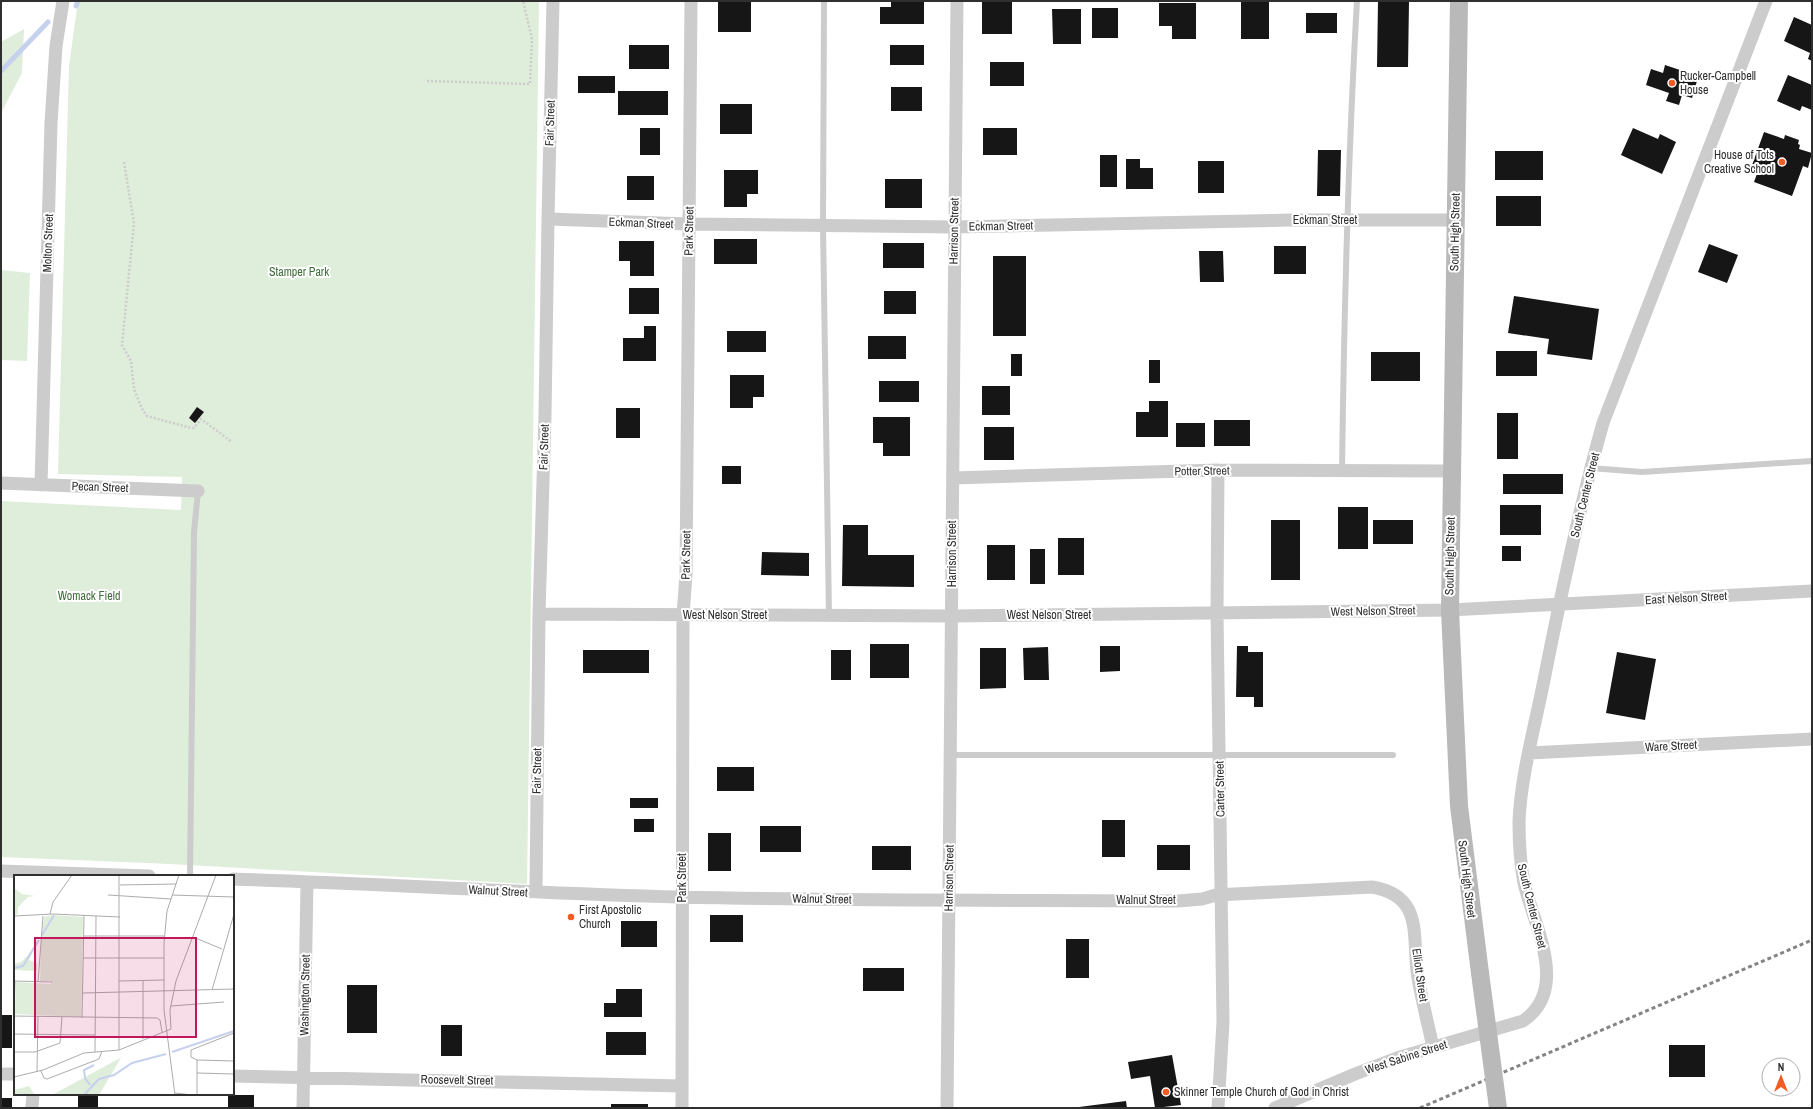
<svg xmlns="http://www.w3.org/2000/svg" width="1813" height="1109" font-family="'Archivo Narrow',sans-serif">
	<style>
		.green { fill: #dfeddb }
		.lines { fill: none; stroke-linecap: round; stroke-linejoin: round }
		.stream { stroke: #c6d1ee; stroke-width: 5 }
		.building { fill: #161616 }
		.path { stroke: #ccc; stroke-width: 2.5; stroke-dasharray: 2 2; stroke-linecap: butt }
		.service { stroke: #ccc; stroke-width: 6 }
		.minor { stroke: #ccc; stroke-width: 13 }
		.secondary { stroke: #b9b9b9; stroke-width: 18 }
		.rail { stroke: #848484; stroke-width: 3; stroke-dasharray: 4 3; stroke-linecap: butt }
		.secondary-bridge { stroke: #b9b9b9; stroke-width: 18 }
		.poi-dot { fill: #f15c25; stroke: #fff; stroke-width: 1.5 }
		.labels { text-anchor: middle; stroke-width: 4; stroke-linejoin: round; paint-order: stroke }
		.poi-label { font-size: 12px; fill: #2f2f2f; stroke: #fff; text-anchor: start }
		.street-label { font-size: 12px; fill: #2f2f2f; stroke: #fff }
		.park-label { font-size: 12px; fill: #3f6e39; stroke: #fff }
		.inset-river { fill: none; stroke: #c6d1ee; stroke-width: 2 }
		.inset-road { fill: none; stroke: #acacac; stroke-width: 1 }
		.view { fill: #c2185b; fill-opacity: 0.15; stroke: #c2185b; stroke-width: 2 }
		.inset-edge { fill: none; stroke: #2f2f2f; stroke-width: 2 }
	</style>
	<rect width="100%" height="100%" fill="#fff"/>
	<!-- green -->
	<path class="green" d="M78,1H539L527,884L170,864L1,857V501L181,510L182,477L58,474L69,66Z
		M24,29L22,73L1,113V42Z
		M1,270L30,273L27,361L1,360Z"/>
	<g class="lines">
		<!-- stream -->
		<path class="stream" d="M76,6L78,1
			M1,71L48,22"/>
	</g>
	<!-- building -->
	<path class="building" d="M718,1H751V32H718Z
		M891,1H924V24H880V7H891Z
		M982,1H1012V34H982Z
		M1241,1H1269V39H1241Z
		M1378,1H1409L1408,67H1377Z
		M1159,3H1196V39H1172V26H1159Z
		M1092,8H1118V38H1092Z
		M1052,9H1081V44H1053Z
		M1306,13H1337V33H1306Z
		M1794,17L1812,25V61L1808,59L1810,53L1784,41Z
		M629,45H669V69H629Z
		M890,45H924V65H890Z
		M990,62H1024V86H990Z
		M1665,65L1680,70L1679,75L1697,81L1692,98L1682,95L1679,105L1666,101L1669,93L1646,85L1651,69L1663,73Z
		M1788,75L1812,85V110L1802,106L1800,111L1777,101Z
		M578,76H615V93H578Z
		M891,87H922V111H891Z
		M618,91H668V115H618Z
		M720,104H752V134H720Z
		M640,128H660V155H640Z
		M983,128H1017V155H983Z
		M1633,128L1658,139L1660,134L1676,142L1662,174L1621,155Z
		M1764,132L1784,139L1785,135L1799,140L1798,144L1800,145L1799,149L1812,153L1808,168L1803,166L1792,196L1754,182L1758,171L1751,168Z
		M1318,150H1341L1340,196H1317Z
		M1495,151H1543V180H1495Z
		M1100,155H1117V187H1100Z
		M1126,159H1140V168H1153V189H1126Z
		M1198,161H1224V193H1198Z
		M724,170H758V194H747V207H724Z
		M627,176H654V200H627Z
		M885,179H922V208H885Z
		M1496,196H1541V226H1496Z
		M714,239H757V264H714Z
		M619,241H654V276H630V261H619Z
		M883,243H924V268H883Z
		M1709,244L1738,255L1727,283L1698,272Z
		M1274,246H1306V274H1274Z
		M1199,251H1223L1224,282H1200Z
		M993,256H1026V336H993Z
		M629,288H659V314H629Z
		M884,291H916V314H884Z
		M1514,296L1599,309L1592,360L1547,354L1549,339L1508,333Z
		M644,326H656V361H623V338H644Z
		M727,331H766V352H727Z
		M868,336H906V359H868Z
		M1496,351H1537V376H1496Z
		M1371,352H1420V381H1371Z
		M1011,354H1022V376H1011Z
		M1149,360H1160V383H1149Z
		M730,375H764V397H753V408H730Z
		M879,381H919V402H879Z
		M982,386H1010V415H982Z
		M1149,401H1168V437H1136V412H1149Z
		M197,407L204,412L195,423L189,418Z
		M616,408H640V438H616Z
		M1497,413H1518V459H1497Z
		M873,417H910V456H883V443H873Z
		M1214,420H1250V446H1214Z
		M1176,423H1205V447H1176Z
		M984,427H1014V460H984Z
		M722,466H741V484H722Z
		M1503,474H1563V494H1503Z
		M1500,505H1541V535H1500Z
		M1338,507H1368V549H1338Z
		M1271,520H1300V580H1271Z
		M1373,520H1413V544H1373Z
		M843,525H868V555H914V587L842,586Z
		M1058,538H1084V575H1058Z
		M987,545H1015V580H987Z
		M1502,546H1521V561H1502Z
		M1030,549H1045V584H1030Z
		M762,552L809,553V576L761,575Z
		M870,644H909V678H870Z
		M1100,646H1120V671L1100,672Z
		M1237,646H1248V652H1263V707H1254V697H1236Z
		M1048,647L1049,680H1024L1023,648Z
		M980,648H1006V688L980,689Z
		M583,650H649V673H583Z
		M831,650H851V680H831Z
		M1617,652L1656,659L1645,720L1606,713Z
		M717,767H754V791H717Z
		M630,798H658V808H630Z
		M634,819H654V832H634Z
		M1102,820H1125V857H1102Z
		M760,826H801V852H760Z
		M708,833H731V871H708Z
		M1157,845H1190V870H1157Z
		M872,846H911V870H872Z
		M710,915H743V942H710Z
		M621,921H657V947H621Z
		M1066,939H1089V978H1066Z
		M863,968H904V991H863Z
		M347,985H377V1033H347Z
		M616,989H642V1017H604V1003H616Z
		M1,1015H12V1048H1Z
		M441,1025H462V1056H441Z
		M606,1032H646V1055H606Z
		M1669,1045H1705V1077H1669Z
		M1172,1055L1181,1105L1155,1108L1150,1076L1131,1079L1128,1062Z
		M228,1095H254V1108H228Z
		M78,1096H98V1108H78Z
		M1,1098H12V1108H1Z
		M1126,1101L1127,1108H1079V1107Z
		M611,1104H648V1108H611Z"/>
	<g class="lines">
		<!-- path -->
		<path class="path" d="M427,81L530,84L532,39L523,1
			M124,162L134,223L122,345L131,361L134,389L143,411L147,416L191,428H194L201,419L232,442"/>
		<!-- service -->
		<path class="service" d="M824,1L823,226L829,616
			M1590,468L1642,472L1812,461
			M1342,471C1344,314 1348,157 1357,1
			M951,755H1393
			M190,876L194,532L198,491"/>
		<!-- minor -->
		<path class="minor" d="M548,219L688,224L954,227L1291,220H1455
			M1218,470L1217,614L1223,1022L1218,1108
			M953,478L1218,470L1452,471
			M1,483L198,491
			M41,485L51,123L56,46L63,1
			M539,614L952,616L1450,610L1812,591
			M1529,753L1812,739
			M1,871L149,876
			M233,879C382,884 530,893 679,897C845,901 1012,900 1178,901L1202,899L1216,895L1372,887C1426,896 1411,939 1418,978C1422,1001 1428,1024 1433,1047
			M536,892L539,614L545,415L548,219L553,1
			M1,1074H15
			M233,1076L682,1086
			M32,1108L33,1094
			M303,1108L307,882
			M682,1108L683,615L686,575L691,1
			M947,1108L957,1
			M1275,1108L1355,1074L1397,1058L1523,1021C1570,989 1534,926 1524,883C1520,863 1519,842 1519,821C1521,775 1535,726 1544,680C1561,594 1579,508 1603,423L1766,1"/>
		<!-- secondary -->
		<path class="secondary" d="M1459,1L1450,610L1459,806L1480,973"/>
		<!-- rail -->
		<path class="rail" d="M1420,1108L1812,940"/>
		<!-- secondary-bridge -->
		<path class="secondary-bridge" d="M1480,973L1498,1108"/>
	</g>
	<!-- markers -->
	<g class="poi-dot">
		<circle cx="1672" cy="83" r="4"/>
		<circle cx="1782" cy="162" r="4"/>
		<circle cx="571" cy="917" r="4"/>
		<circle cx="1166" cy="1092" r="4"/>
	</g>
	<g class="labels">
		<!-- poi labels -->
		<g class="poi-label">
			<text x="1680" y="80">Rucker-Campbell<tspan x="1680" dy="14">House</tspan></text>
			<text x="1774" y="159" text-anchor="end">House of Tots<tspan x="1774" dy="14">Creative School</tspan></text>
			<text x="579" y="914">First Apostolic<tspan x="579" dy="14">Church</tspan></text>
			<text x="1174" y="1096">Skinner Temple Church of God in Christ</text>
		</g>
		<!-- street labels -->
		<g class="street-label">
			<text transform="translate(550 123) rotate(-88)" y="4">Fair Street</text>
			<text x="1325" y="224">Eckman Street</text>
			<text transform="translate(641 223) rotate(2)" y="4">Eckman Street</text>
			<text transform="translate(1001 226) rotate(-1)" y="4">Eckman Street</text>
			<text transform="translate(689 231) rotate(-89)" y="4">Park Street</text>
			<text transform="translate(954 231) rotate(-89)" y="4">Harrison Street</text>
			<text transform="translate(1455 232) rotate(-89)" y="4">South High Street</text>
			<text transform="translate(48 243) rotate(-88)" y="4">Molton Street</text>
			<text transform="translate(544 447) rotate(-88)" y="4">Fair Street</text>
			<text transform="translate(1202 471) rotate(-1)" y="4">Potter Street</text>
			<text transform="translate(100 487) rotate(2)" y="4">Pecan Street</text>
			<text transform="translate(1585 495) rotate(-76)" y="4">South Center Street</text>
			<text transform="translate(952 554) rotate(-90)" y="4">Harrison Street</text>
			<text transform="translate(686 555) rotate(-89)" y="4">Park Street</text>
			<text transform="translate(1450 556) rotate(-89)" y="4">South High Street</text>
			<text transform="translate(1686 598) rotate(-3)" y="4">East Nelson Street</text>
			<text transform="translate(1373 611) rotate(-1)" y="4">West Nelson Street</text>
			<text x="725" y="619">West Nelson Street</text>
			<text x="1049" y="619">West Nelson Street</text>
			<text transform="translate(1671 746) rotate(-3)" y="4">Ware Street</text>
			<text transform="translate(537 771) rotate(-89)" y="4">Fair Street</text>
			<text transform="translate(1220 789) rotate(-91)" y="4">Carter Street</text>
			<text transform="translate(682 878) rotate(-90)" y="4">Park Street</text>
			<text transform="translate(949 878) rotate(-89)" y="4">Harrison Street</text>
			<text transform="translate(1467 879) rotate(83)" y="4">South High Street</text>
			<text transform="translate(498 891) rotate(3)" y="4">Walnut Street</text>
			<text transform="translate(822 899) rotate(1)" y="4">Walnut Street</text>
			<text x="1146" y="904">Walnut Street</text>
			<text transform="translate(1532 906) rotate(76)" y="4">South Center Street</text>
			<text transform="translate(1420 975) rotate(82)" y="4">Elliott Street</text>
			<text transform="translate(305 995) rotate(-89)" y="4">Washington Street</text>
			<text transform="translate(1406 1057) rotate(-18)" y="4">West Sabine Street</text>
			<text transform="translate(457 1080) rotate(1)" y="4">Roosevelt Street</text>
		</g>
		<!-- park labels -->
		<g class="park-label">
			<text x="299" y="276">Stamper Park</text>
			<text x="89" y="600">Womack Field</text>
		</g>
	</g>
	<!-- overview -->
	<g transform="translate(14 875)">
		<rect width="220" height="220" fill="#fff"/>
		<path d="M0,13L8,19L21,21L14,22L4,32V39L0,40ZM39,40L69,42L67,142L1,139L2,107L37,109V106H26L27,69L30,42ZM23,66L15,85L23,88V96L0,95V89L7,87L14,80ZM108,181L85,220H38L108,182ZM15,211L20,219L0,220V215Z" fill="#dfeddb"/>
		<path class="inset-river" d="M28,60L40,40M0,93L9,91L25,65M158,177L220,156M76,210L71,203L70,195L80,190M70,220L85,204L100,200L118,188L152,179"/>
		<path class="inset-road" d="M106,10L162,9M94,20L157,24M158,20L220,22M36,39L39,27L58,0M0,41L39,39L106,42M70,61H151M179,62L208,74M69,83H150M129,105V164M0,106L38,107M105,106L150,105M24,107L29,41M198,115L220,39M69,118L220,114M157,131L210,127M0,138L1,106M0,141L143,143L146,145L148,157M68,143L70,40M0,159L81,160M105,175V0M0,177H21L46,168L48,142M81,177L82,41M183,185L220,186M27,196L30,203L33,204L85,184L88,176M23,197L24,141M183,198L220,199M0,202L29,195L70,178L105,175L157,154L156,135L162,106L202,0M161,218L178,220M161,220L150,135V68L153,36L165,0M183,220V185L177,182V175L220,158"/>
		<path class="view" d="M21,63H182V162H21Z"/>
		<rect width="220" height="220" class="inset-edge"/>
	</g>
	<!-- border -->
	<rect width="1813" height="1109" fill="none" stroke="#2f2f2f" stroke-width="4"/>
	<!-- north arrow -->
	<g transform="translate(1781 1077)"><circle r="19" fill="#ffffff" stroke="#acacac"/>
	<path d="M0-3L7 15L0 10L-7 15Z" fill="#f15c25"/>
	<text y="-6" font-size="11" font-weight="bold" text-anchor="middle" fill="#2f2f2f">N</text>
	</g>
</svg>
